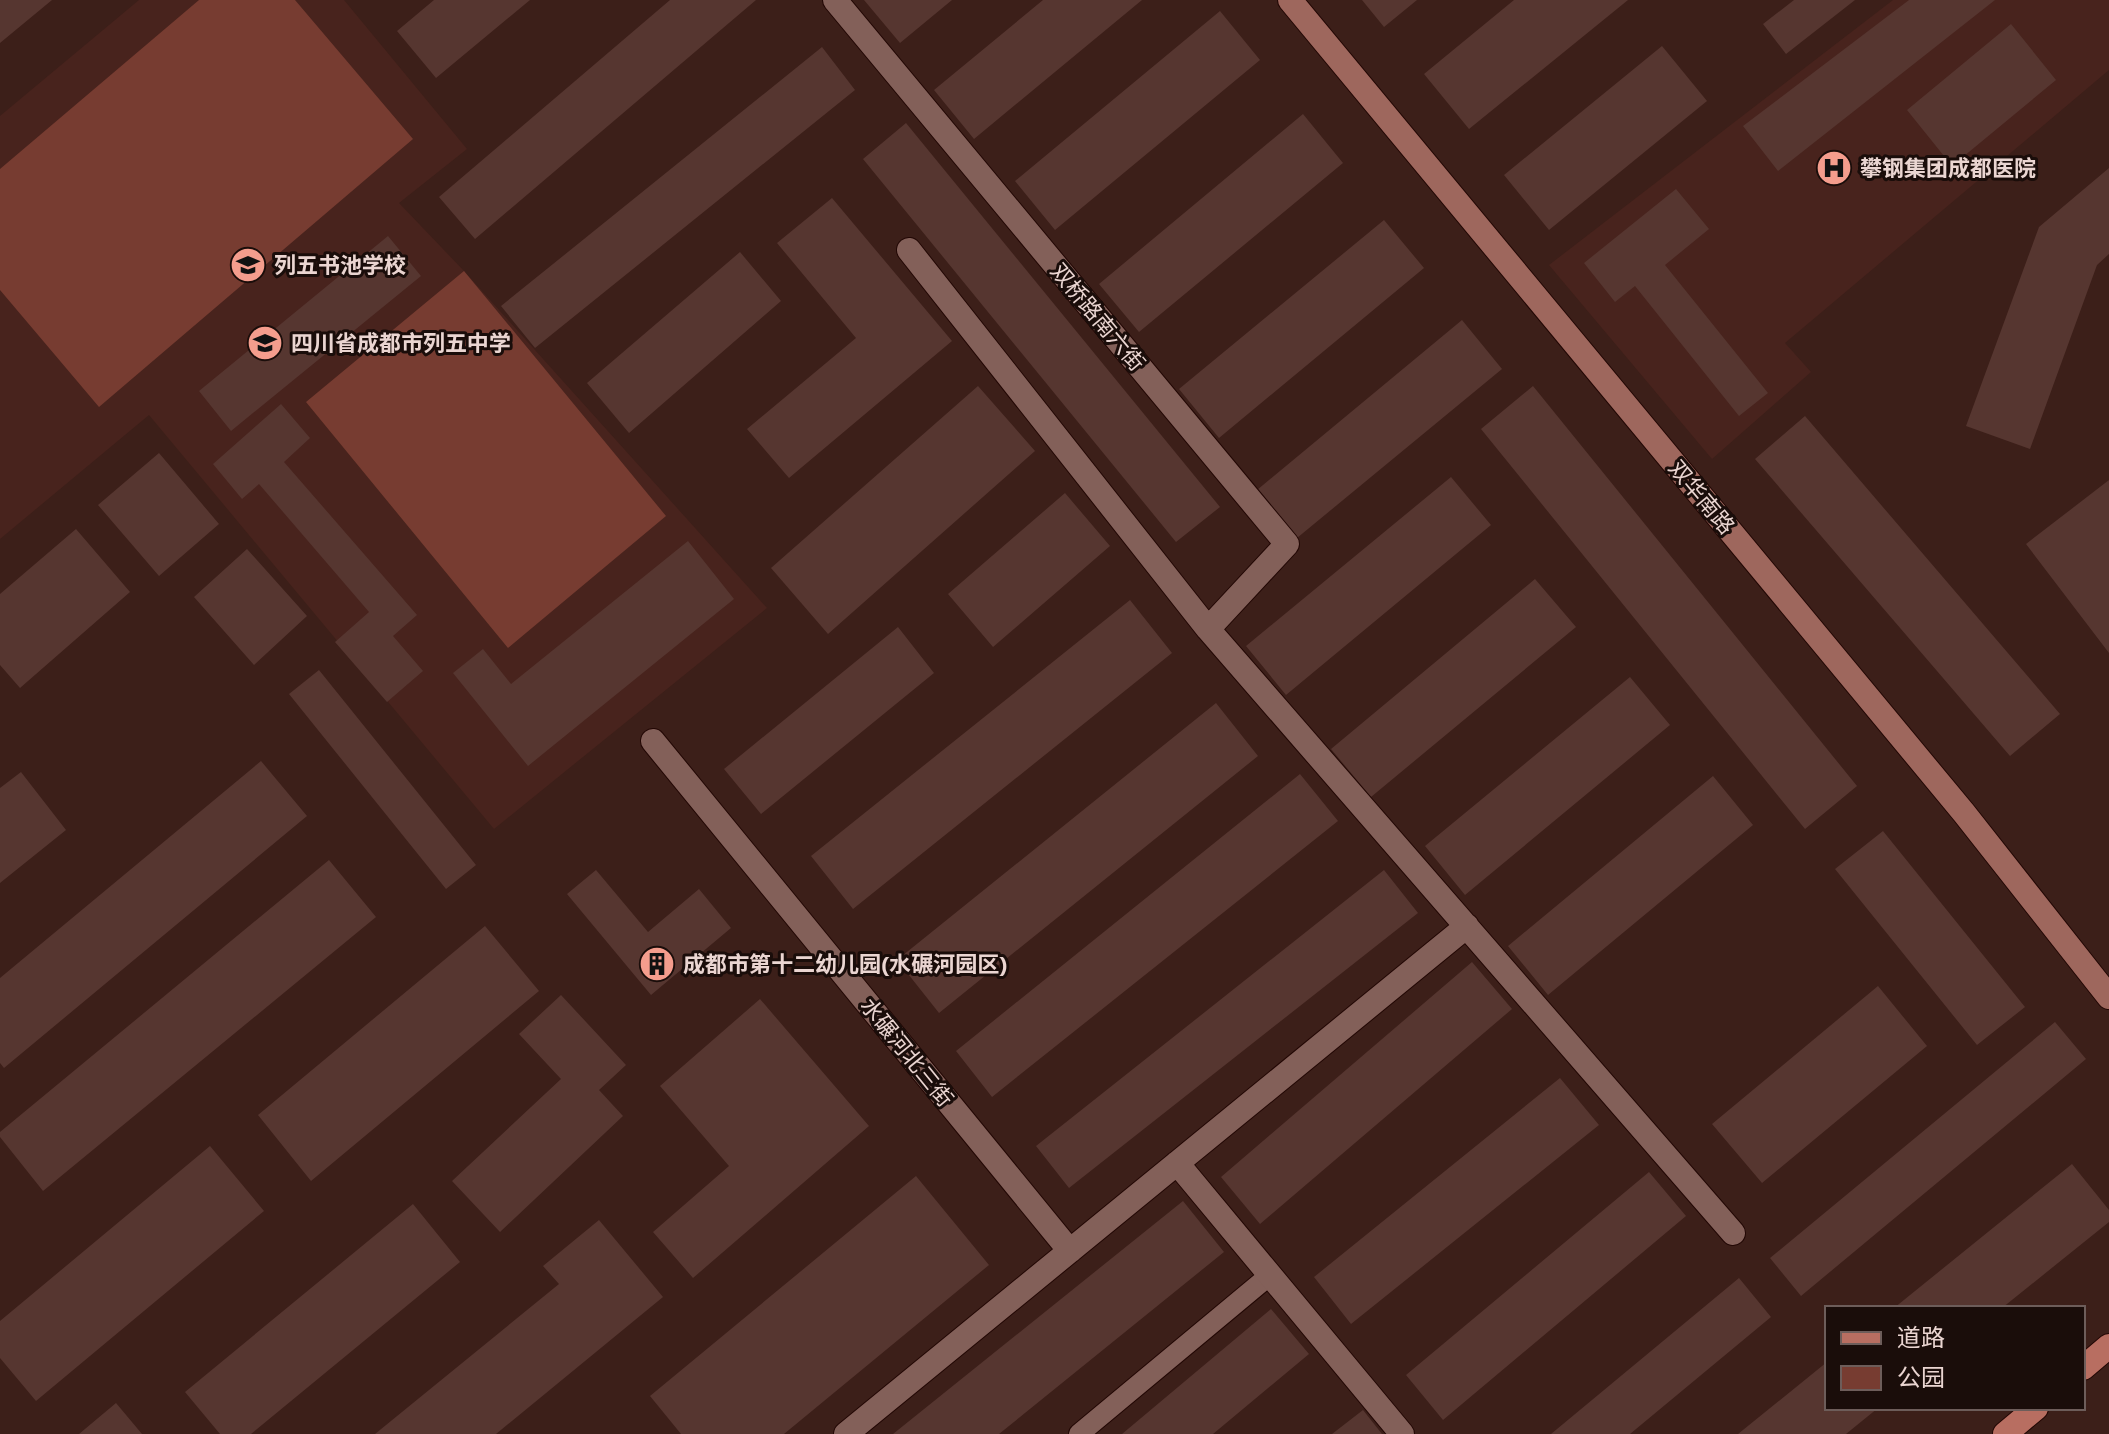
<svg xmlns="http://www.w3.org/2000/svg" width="2109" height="1434" font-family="'Golos Text','Noto Sans SC',sans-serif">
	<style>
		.built { fill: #48231d }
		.green { fill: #773c31 }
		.building { fill: #563630 }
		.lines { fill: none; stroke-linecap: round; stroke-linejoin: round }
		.lane-casing { stroke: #220704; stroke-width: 22 }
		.street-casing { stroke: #220704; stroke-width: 26 }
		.secondary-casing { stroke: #220704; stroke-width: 26 }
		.primary-casing { stroke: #220704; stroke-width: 26 }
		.lane { stroke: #836059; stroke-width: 20 }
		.street { stroke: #836059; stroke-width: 24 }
		.secondary { stroke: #9e675d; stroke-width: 24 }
		.primary { stroke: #b86e61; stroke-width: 24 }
		.labels { text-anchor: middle; stroke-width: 6; stroke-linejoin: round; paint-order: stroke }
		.poi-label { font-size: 22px; font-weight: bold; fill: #ead5d1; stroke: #1a0d0a; text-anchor: start }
		.street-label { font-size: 22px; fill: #ead5d1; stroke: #1a0d0a }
	</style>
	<rect width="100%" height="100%" fill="#3c1f19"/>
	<!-- built -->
	<path class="built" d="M139,0H344L467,149L399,203L464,271L767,608L494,829L149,415L0,539V116Z
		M1893,0H2109V70L1785,343L1811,372L1712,459L1549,265Z"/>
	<!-- green -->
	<path class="green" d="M199,0H295L413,139L99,407L0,290V169Z
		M464,271L666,516L508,648L306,402Z"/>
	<!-- building -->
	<path class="building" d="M0,0H52L0,43Z
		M434,0H530L436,78L397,31Z
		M670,0H756L475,239L439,197Z
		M864,0H952L900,43Z
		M1043,0H1142L974,139L934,90Z
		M1362,0H1417L1384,27Z
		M1514,0H1628L1469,129L1424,74Z
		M1794,0H1855L1786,54L1763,24Z
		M1909,0H1995L1778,171L1743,126Z
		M1220,11L1260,60L1055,230L1015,181Z
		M2011,24L2056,80L1952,166L1907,110Z
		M1662,46L1707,101L1549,230L1504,175Z
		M822,47L855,90L535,348L501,306Z
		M1303,114L1343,163L1139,332L1099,284Z
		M906,123L1220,507L1176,542L863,159Z
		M2109,168V254L2097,265L2030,449L1966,426L2039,227Z
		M1676,189L1709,229L1665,265L1768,393L1739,416L1635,286L1615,302L1584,263Z
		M832,198L952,341L789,478L747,429L856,338L777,243Z
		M1384,220L1424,268L1219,438L1179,389Z
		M388,236L421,276L231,431L199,391Z
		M740,252L781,301L629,433L587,383Z
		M1462,320L1502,369L1297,538L1257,490Z
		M978,386L1035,451L828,634L771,568Z
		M1533,386L1857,786L1805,829L1481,429Z
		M281,404L310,438L284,462L417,615L393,636L423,671L387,702L335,642L369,612L259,484L242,499L213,464Z
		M1805,416L2060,714L2010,756L1755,459Z
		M159,453L219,524L159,576L98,505Z
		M1451,477L1491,525L1286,695L1246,646Z
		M2109,480V653L2026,544Z
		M1065,493L1110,546L993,647L948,594Z
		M76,529L130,592L20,688L0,665V594Z
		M688,541L734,599L528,766L453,673L483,649L511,684Z
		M247,549L307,616L254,665L194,597Z
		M1535,579L1576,627L1371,797L1331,749Z
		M1130,600L1172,653L853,909L811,856Z
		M898,627L934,673L761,814L724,769Z
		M319,670L476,865L446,889L289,694Z
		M1630,677L1670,725L1465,895L1425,846Z
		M1216,703L1258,756L939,1013L897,960Z
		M261,761L307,816L4,1068L0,1063V978Z
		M21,772L66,830L0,883V788Z
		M1300,774L1338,821L992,1097L956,1051Z
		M1713,776L1753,825L1548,995L1508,946Z
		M1883,831L2025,1007L1977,1045L1835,869Z
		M329,860L376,917L43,1191L0,1137V1132Z
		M596,870L648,932L699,889L731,928L651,995L567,894Z
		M1384,870L1418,913L1069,1188L1036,1146Z
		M485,926L539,991L311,1181L258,1115Z
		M1472,962L1512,1009L1260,1224L1221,1177Z
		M1878,986L1927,1046L1762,1183L1712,1124Z
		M561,995L626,1065L599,1090L623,1116L500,1232L452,1181L561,1079L519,1034Z
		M760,999L869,1126L693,1278L653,1232L729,1166L660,1086Z
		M2055,1022L2086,1059L1801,1296L1770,1258Z
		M1560,1078L1599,1125L1351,1324L1314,1277Z
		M210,1146L264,1211L36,1401L0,1358V1321Z
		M2072,1164L2109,1210V1222L2002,1308H1894Z
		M1649,1172L1686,1216L1443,1420L1406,1375Z
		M916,1176L989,1265L784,1434H681L650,1396Z
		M1183,1201L1224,1252L999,1434H893Z
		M413,1204L460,1262L251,1434H220L185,1392Z
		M599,1220L663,1297L496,1434H375L559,1284L543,1266Z
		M1739,1278L1771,1317L1630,1434H1551Z
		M1271,1309L1309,1354L1213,1434H1122Z
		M1827,1362V1408H1878L1846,1434H1738Z
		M116,1403L142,1434H79Z
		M1363,1410L1382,1434H1332Z"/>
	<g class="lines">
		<defs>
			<path id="lane" d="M1079,1434L1270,1275"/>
			<path id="street" d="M835,0L1287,544L1208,629
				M909,250L1208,629L1733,1233
				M653,741L1070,1251
				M1177,1163L1402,1434
				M846,1434L1467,926"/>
			<path id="secondary" d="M1290,0L1964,813L2109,997"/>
			<path id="primary" d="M2083,1368L2109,1346
				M2005,1434L2036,1408"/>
		</defs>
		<!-- lane casing -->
		<use href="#lane" class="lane-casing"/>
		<!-- street casing -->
		<use href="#street" class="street-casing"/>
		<!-- secondary casing -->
		<use href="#secondary" class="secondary-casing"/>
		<!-- primary casing -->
		<use href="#primary" class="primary-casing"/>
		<!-- lane -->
		<use href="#lane" class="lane"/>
		<!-- street -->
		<use href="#street" class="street"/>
		<!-- secondary -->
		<use href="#secondary" class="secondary"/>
		<!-- primary -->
		<use href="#primary" class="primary"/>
	</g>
	<!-- icons -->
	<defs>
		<symbol id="hospital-disc" viewBox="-11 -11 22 22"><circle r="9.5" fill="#f49d8d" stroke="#1a0d0a"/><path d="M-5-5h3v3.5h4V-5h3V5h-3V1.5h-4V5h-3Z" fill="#111"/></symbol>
		<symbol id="school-disc" viewBox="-11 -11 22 22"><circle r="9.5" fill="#f49d8d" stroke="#1a0d0a"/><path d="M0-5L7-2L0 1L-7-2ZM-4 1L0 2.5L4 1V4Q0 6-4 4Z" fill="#111"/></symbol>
		<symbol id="building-disc" viewBox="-11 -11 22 22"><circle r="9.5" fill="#f49d8d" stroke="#1a0d0a"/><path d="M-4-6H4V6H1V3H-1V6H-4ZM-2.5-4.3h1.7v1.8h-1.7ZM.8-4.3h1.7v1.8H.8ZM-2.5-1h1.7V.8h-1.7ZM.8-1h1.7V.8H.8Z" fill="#111"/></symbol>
	</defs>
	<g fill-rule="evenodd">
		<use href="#hospital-disc" x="1814" y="148" width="40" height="40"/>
		<use href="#school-disc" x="228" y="245" width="40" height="40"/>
		<use href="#school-disc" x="245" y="323" width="40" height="40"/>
		<use href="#building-disc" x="637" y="944" width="40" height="40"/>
	</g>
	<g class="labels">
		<!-- poi labels -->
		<g class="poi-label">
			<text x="1860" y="176">攀钢集团成都医院</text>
			<text x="274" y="273">列五书池学校</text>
			<text x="291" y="351">四川省成都市列五中学</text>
			<text x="683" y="972">成都市第十二幼儿园(水碾河园区)</text>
		</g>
		<!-- street labels -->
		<g class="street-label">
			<text transform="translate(1098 317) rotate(50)" y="8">双桥路南六街</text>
			<text transform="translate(1702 497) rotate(50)" y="8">双华南路</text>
			<text transform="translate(907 1052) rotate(51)" y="8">水碾河北三街</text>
		</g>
	</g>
	<!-- legend -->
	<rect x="1825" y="1306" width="260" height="104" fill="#1a0d0a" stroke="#6d5d5a" stroke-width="2"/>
	<rect x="1841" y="1332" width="40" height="12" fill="#b86e61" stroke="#6d5d5a" stroke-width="2"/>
	<text x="1897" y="1346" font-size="24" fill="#ead5d1">道路</text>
	<rect x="1841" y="1366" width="40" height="24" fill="#773c31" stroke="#6d5d5a" stroke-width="2"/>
	<text x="1897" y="1386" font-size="24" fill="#ead5d1">公园</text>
</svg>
